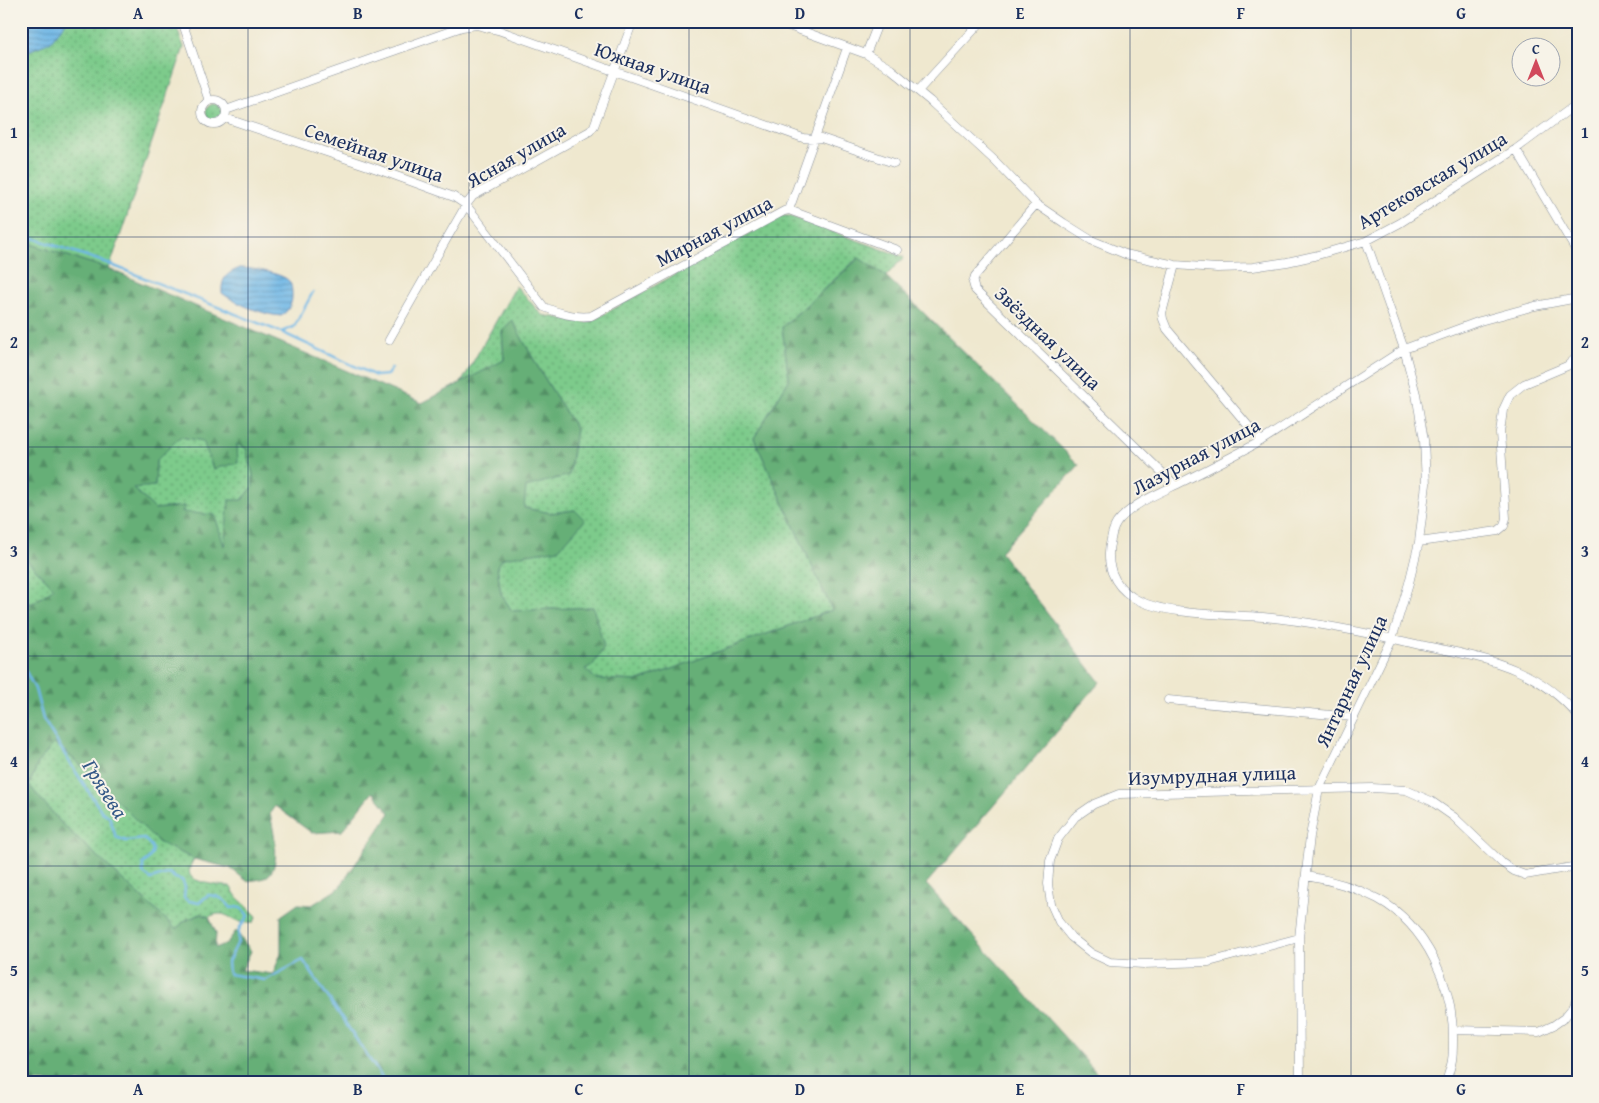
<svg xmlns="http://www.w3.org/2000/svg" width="1599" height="1103" font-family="'Gentium Book Plus',serif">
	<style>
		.grass { fill: url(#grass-dots); stroke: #4c7d74 }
		.forest { fill: url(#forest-firs); stroke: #406f6a; fill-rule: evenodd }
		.water { fill: url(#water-rules); stroke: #4573a2 }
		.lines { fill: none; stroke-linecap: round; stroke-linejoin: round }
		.stream { stroke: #6fb7e6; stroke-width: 2.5 }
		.minor-casing { stroke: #858c96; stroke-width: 9 }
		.minor { stroke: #fff; stroke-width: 8 }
		.grid { fill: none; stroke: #1b2f5e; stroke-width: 1; stroke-opacity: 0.55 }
		.labels { text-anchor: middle; stroke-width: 4; stroke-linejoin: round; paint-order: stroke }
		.street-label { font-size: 20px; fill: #1b2f5e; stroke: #f7f3e8 }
		.water-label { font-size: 21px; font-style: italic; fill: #345887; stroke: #f7f3e8 }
		.neatline { fill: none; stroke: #1b2f5e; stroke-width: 2 }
		.grid-label { font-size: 16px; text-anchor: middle; font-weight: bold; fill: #1b2f5e }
	</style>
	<defs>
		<pattern id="grass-dots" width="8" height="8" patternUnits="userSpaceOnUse" patternTransform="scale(1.25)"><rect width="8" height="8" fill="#7dcb8b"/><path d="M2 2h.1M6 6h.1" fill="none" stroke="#66a575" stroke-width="1.8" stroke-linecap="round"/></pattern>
		<pattern id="forest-firs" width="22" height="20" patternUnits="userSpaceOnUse" patternTransform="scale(1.25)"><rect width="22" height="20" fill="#66af77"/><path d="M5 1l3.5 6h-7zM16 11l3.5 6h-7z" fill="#538f65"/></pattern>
		<pattern id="water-rules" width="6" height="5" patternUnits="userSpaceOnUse" patternTransform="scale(1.25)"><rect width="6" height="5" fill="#6fb7e6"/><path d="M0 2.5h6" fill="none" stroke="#5a95be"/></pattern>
	</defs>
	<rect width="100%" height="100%" fill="#f7f3e8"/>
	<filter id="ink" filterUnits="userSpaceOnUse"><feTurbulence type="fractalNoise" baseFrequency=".02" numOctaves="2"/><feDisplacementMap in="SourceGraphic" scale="10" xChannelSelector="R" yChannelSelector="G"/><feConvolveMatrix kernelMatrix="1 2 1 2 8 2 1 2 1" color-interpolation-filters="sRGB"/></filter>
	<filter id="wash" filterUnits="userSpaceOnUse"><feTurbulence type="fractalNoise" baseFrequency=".0096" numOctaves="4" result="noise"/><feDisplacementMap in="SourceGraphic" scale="20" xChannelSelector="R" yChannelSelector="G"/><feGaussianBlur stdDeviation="1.12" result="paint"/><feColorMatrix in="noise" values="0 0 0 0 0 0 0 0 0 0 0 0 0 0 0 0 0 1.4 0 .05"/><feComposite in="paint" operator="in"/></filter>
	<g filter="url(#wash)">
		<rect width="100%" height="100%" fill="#efe8cf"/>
		<!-- grass -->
		<path class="grass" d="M65,21H174L184,47L109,269L21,241V54L50,42L66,22Z
			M206 112a8 8 0 1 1 16 0a8 8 0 1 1-16 0Z
			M780,216H789L904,257L886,276L858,258L782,327L789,380L754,438L832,610L639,681L596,679L585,669L593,607L512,611L501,594L497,566L503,558L521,554L575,510L551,513L524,508L525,487L569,475L576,429L539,369L512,321L502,331L504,360L460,385L516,286L542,315L588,323Z
			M180,437L237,444L246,448L253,474V487L242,500L224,548L182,512L185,506L155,509L132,487L155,486L156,461Z
			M21,554L54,588L32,604L21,600Z
			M54,743L83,767L158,842L194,859C191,864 188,869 190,875C194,883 221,886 230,886L237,897L257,916L254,922C250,922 245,923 241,922C229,919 224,909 209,917L201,914L186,920L176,929L62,824L29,785L39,761Z"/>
		<!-- forest -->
		<path class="forest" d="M21,241L109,269L422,403L504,360L502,331L512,320L539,369L576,429L569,475L526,487L524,508L551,513L575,510L585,520L559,549L503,558L497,566L501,594L512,611L593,607L604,647L593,665L585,669L596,679L639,681L832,610L754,438L789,380L782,327L859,258L886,276L1079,465L1000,552L1100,682L926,884L1105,1082H21V600L32,604L54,588L21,554ZM180,437L203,441L213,469L238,463L237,444L246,448L253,474V487L242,500H229L224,546L215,515L182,512L185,506L155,509L133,488L155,486L156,461ZM55,743L83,767L158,842L194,859L230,868L247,881C252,880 262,880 266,877C283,867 273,829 270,813L275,806L312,833L342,831L373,792L390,813L339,888L312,905L298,904L281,916V953L273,974L242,970L251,951L236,931L226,944L215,948L216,933L209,917L201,914L186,920L176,929L62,824L29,785L39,761Z"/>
		<!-- water -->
		<path class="water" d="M21,21H65L66,22L50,42L21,54Z
			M240,268C251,268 282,273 289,281C292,285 292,291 292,296C292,305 288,311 281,316C264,315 236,304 222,293C221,278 227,273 240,268Z"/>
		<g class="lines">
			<!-- stream -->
			<path class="stream" d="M21,234L104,262L281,332L376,376L387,375L392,368
				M281,332L294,327L313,292
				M21,662L35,689L43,719L72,766L102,812L109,816L116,837L126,841L144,839C157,849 154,854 143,864V873L151,879L169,873L175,878L182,880L185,887L184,898L189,901L199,903L208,895C220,896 224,899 231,908C240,906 243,908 248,916L239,929L238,942L228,962L229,974L265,980L303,960L385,1082"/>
		</g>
	</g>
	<g filter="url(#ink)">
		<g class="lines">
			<defs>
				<path id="minor" d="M182,21L209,101
					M775,21L866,54L891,69L930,101L995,161L1036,204L1064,223L1091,240L1125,254L1175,265L1217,268L1253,267L1287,262L1314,256L1366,241L1400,223L1516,149L1578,103
					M852,25L853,21
					M866,54L879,21
					M918,91L982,21
					M202 112a12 12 0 1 1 24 0a12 12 0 1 1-24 0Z
					M226,110L462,27L477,25L498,30L803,138L814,139L821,138L894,163
					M225,118L377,169L454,197L466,205L474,215L544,307C557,313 576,318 591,316L784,211L789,210L847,48
					M1516,149L1578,254
					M1036,204L975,276L973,283L975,290L1175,485
					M789,210L897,250
					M1175,265L1162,313L1163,319L1167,329L1261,441
					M1578,298L1535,306L1480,321L1404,349L1261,441C1236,455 1210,468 1184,481C1162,492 1137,501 1120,519C1115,524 1112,533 1111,539C1105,563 1112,585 1134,598C1164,616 1228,614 1263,617C1316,622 1368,633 1420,645C1451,651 1489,658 1518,671C1541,681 1562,697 1578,716
					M389,340L466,205L473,196L590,131L594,126L633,21
					M1419,542L1498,531L1504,526L1506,518L1500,433L1503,410L1510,395L1524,384L1567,366L1578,356
					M1168,700L1353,717
					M1306,876C1331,880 1355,887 1378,899C1427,926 1454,987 1453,1041C1453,1047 1453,1054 1452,1060C1451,1067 1448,1075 1446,1082
					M1299,938L1209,962L1143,964L1110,962L1091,953L1071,937L1059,922L1051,904L1048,884L1050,861L1058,839L1075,817L1094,804L1119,794L1372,788L1406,790L1431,801L1454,817L1502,863L1514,871L1525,875L1578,866
					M1453,1030L1539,1032L1554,1025L1564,1018L1573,1007L1578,995
					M1300,1082L1299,938L1310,836L1319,789L1392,639L1409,583L1419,542L1426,484L1424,440L1416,394L1404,349L1366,241"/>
			</defs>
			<!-- minor casing -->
			<use href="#minor" class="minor-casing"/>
			<!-- minor -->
			<use href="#minor" class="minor"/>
		</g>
	</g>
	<!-- grid -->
	<path class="grid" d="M248,21V1082M469,21V1082M689,21V1082M910,21V1082M1130,21V1082M1351,21V1082M21,237H1578M21,447H1578M21,656H1578M21,866H1578"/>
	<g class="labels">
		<!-- street labels -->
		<g class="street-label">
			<text transform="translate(653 68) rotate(19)" y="7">Южная улица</text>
			<text transform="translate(374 152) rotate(19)" y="7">Семейная улица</text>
			<text transform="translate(516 155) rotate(-30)" y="7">Ясная улица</text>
			<text transform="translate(1432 180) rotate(-31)" y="7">Артековская улица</text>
			<text transform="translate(714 231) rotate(-28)" y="7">Мирная улица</text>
			<text transform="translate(1048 338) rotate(44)" y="7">Звёздная улица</text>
			<text transform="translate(1196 456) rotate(-28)" y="7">Лазурная улица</text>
			<text transform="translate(1351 681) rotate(-65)" y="7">Янтарная улица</text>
			<text transform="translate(1212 775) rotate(-2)" y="7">Изумрудная улица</text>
		</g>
		<!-- water labels -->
		<g class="water-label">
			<text transform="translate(105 789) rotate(58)" y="7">Грязева</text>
		</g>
	</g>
	<!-- margin -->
	<rect width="1599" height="1103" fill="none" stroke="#f7f3e8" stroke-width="55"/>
	<!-- north arrow -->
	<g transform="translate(1536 62)"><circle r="24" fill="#f7f3e8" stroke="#9fa5b1"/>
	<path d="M0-4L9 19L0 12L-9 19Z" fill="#d1495b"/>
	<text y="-8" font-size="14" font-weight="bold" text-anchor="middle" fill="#1b2f5e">С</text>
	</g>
	<rect x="28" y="28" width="1544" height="1048" class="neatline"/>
	<g class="grid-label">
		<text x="138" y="19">A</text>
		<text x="358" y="19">B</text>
		<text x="579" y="19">C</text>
		<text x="800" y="19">D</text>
		<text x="1020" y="19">E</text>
		<text x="1241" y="19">F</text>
		<text x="1461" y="19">G</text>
		<text x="14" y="138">1</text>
		<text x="1585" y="138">1</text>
		<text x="14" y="348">2</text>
		<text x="1585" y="348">2</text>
		<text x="14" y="557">3</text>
		<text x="1585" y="557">3</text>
		<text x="14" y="767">4</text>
		<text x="1585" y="767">4</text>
		<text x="14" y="976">5</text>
		<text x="1585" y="976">5</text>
		<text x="138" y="1095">A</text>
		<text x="358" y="1095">B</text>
		<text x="579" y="1095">C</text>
		<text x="800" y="1095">D</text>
		<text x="1020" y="1095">E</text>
		<text x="1241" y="1095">F</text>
		<text x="1461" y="1095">G</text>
	</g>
</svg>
